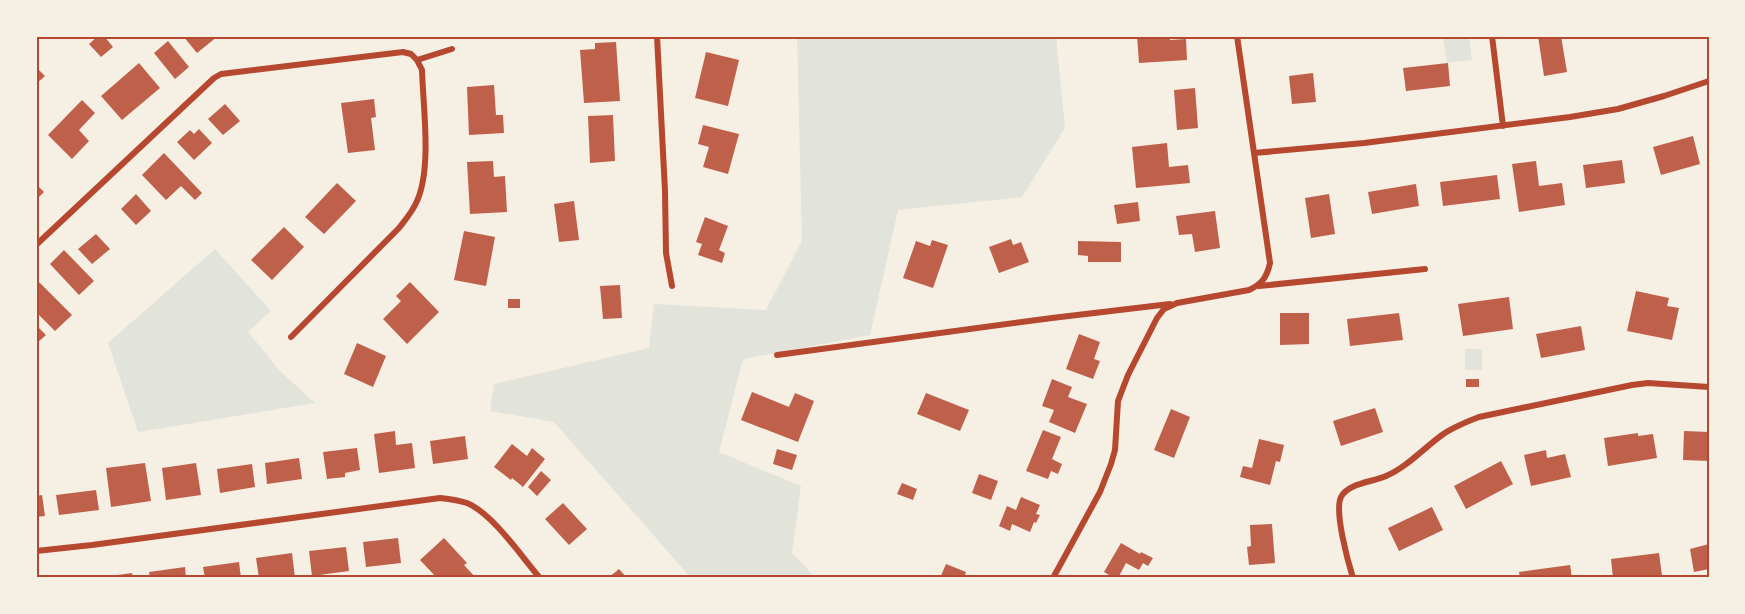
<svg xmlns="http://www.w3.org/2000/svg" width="1745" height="614" font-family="'Open Sans',sans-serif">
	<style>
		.green { fill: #e2e4dc }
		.building { fill: #bf614a }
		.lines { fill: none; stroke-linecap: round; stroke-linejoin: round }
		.minor { stroke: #b5482f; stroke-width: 6 }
		.neatline { fill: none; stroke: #b5482f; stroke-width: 2 }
	</style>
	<rect width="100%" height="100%" fill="#f6efe4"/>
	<!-- green -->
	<path class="green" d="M797,36H1056L1065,128L1022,197L898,210L870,335L743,359L719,452L801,486L792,553L816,578H691L554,422L490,411L494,384L649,348L654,304L766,310L802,241Z
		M1443,36H1469L1472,60L1447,63Z
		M215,249L271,311L248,332L280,371L315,403L138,432L108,343Z
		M1465,349H1482V370H1465Z"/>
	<!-- building -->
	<path class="building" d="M98,36H104L113,47L101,57L89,44Z
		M183,36H218L197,53Z
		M1137,36H1170V40L1186,39L1187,60L1139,63Z
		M1538,36H1561L1567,72L1544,76Z
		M168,41L189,67L175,79L154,53Z
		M616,42L620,101L584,103L580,50L595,49V43Z
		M706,52L739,60L728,106L695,98Z
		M139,63L160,88L122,120L101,96Z
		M1448,63L1450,86L1406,91L1403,68Z
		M36,67L45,76L36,84Z
		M1313,73L1316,102L1292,104L1289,76Z
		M494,85L496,115H503L504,133L469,135L467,87Z
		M1195,88L1198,128L1177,130L1174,90Z
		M374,99L376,117L371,118L375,150L348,153L341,103Z
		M82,100L95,113L79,130L89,141L72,159L48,135Z
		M225,104L240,121L223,135L208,119Z
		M613,115L615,161L590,163L588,116Z
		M703,125L739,134L728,174L703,167L709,147L698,144Z
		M199,129L212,143L194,160L177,142L190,130L194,134Z
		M1693,136L1700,164L1661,175L1653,147Z
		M1167,143L1169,167L1188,165L1190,183L1136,188L1132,147Z
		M164,153L202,193L195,200L181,186L166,200L142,175Z
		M1622,160L1625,183L1586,188L1583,165Z
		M493,161L494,177L505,176L507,212L470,214L467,162Z
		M1536,161L1539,186L1562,183L1565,205L1519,212L1512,164Z
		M1497,175L1500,199L1443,206L1440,182Z
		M337,183L356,201L324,234L305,217Z
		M36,184L44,192L36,200Z
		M1416,184L1419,206L1372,214L1368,192Z
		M136,194L151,211L136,225L121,209Z
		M1329,194L1335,234L1311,238L1305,198Z
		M574,201L579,240L559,242L554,204Z
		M1138,202L1140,221L1117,224L1114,205Z
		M1215,211L1220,248L1195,252L1192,234L1179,235L1176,216Z
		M705,217L728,226L719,250L725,253L722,263L698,255L702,244L696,242Z
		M284,227L304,247L272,280L251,260Z
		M464,231L495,237L486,286L454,280Z
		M96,234L110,249L92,264L78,249Z
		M1011,239L1013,245L1021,242L1029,262L999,273L989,247Z
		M932,240L948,245L933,288L903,278L916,241L930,246Z
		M1078,241L1121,242V262H1088V256L1078,255Z
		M64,250L94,281L79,295L50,264Z
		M36,279L72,315L55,331L36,312Z
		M410,282L439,312L407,344L383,319L401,301L396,296Z
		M620,285L622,318L603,319L600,286Z
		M1636,291L1669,298L1667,306L1679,308L1672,340L1627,331Z
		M1509,297L1513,329L1463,336L1458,304Z
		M508,299H520V308H508Z
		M1280,313H1309V344L1280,345Z
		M1399,313L1403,340L1350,346L1347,319Z
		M36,325L46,335L36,344Z
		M1581,326L1585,350L1541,358L1536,334Z
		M1079,334L1100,342L1094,359L1100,361L1093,379L1066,369Z
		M357,343L386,356L373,387L344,374Z
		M1052,379L1072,387L1068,397L1087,404L1075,433L1049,422L1054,410L1042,406Z
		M1466,379H1479V387H1466Z
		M752,392L789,407L795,393L814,401L798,442L741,420Z
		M926,393L969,410L960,431L917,414Z
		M1375,408L1383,432L1341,446L1333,421Z
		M1171,409L1190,417L1174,458L1154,450Z
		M1043,430L1061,437L1052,459L1062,464L1058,474L1051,471L1048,479L1026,471Z
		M395,431L396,445L412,443L415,468L379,473L374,434Z
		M1684,431L1709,432V461L1683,460Z
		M1638,433V436L1653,434L1657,458L1608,466L1604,438Z
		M465,436L468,459L433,464L430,441Z
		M1259,439L1284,445L1280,462L1276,461L1270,485L1240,477L1243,466L1252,468Z
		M512,444L527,456L532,448L545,459L523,487L512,478L511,480L494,467Z
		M357,448L360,470L345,473V477L327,479L323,452Z
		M777,449L797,455L792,470L773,464Z
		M1546,450L1547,458L1565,454L1571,477L1531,486L1524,455Z
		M299,458L302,479L267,484L265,463Z
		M1501,461L1513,484L1466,509L1454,486Z
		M145,463L151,501L111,507L106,468Z
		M196,463L201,495L166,500L162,468Z
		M252,464L255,487L220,493L217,469Z
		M541,471L551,480L537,496L528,487Z
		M979,474L998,481L991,500L972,493Z
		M902,483L917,489L913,500L897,494Z
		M96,490L99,510L59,515L56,495Z
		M42,495L45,516L36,517V496Z
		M1021,497L1040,505L1036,514L1040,515L1036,523L1034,522L1030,532L1012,524L1010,531L999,526L1007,506L1016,510Z
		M563,503L587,529L569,545L545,519Z
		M1432,507L1443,530L1399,551L1388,528Z
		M1272,524L1275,563L1249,565L1247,547L1251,546L1250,525Z
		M398,538L401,563L366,567L363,542Z
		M444,538L467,563L464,565L476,578H437L420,560Z
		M1121,543L1140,554L1141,552L1153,558L1148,566L1143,563L1139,570L1126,563L1118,578H1114L1104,572Z
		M1709,544V569L1694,572L1690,549Z
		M346,547L349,571L312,576L309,551Z
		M292,553L295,578H259L256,558Z
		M1659,553L1662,576L1647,578H1613L1611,559Z
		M239,562L241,578H205L203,567Z
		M946,564L966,572L964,578H940Z
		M1570,565L1572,578H1520L1519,572Z
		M185,567L186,578H150L149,572Z
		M619,569L627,578H608Z
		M132,573L133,578H104V577Z"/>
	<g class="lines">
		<!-- minor -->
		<path class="minor" d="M657,36L665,191L666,253L672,286
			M1492,36L1503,126
			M1254,153L1364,143L1570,117L1618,109L1664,96L1709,81
			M36,245L214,78L221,74L403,52L411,54L417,60L452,49
			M1259,286L1425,269
			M291,337L399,228C406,219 413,211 417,201C432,168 423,106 422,70L417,60
			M777,355L1052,318L1170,304
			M36,551L92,545L440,498C449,499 458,500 467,503C493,514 521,556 540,578
			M1053,578L1100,492L1111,464L1115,450L1118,401L1128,375L1157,318L1164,309L1177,303L1249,290C1262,284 1267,277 1270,263L1237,36
			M1353,578C1348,562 1334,511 1341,497C1348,483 1373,482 1386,476C1407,467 1424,448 1442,435C1453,427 1466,422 1479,417L1632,385L1648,383L1709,387"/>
	</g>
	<!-- border -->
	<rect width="1745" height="614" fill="none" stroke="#f6efe4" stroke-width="75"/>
	<rect x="38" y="38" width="1670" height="538" class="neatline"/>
</svg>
